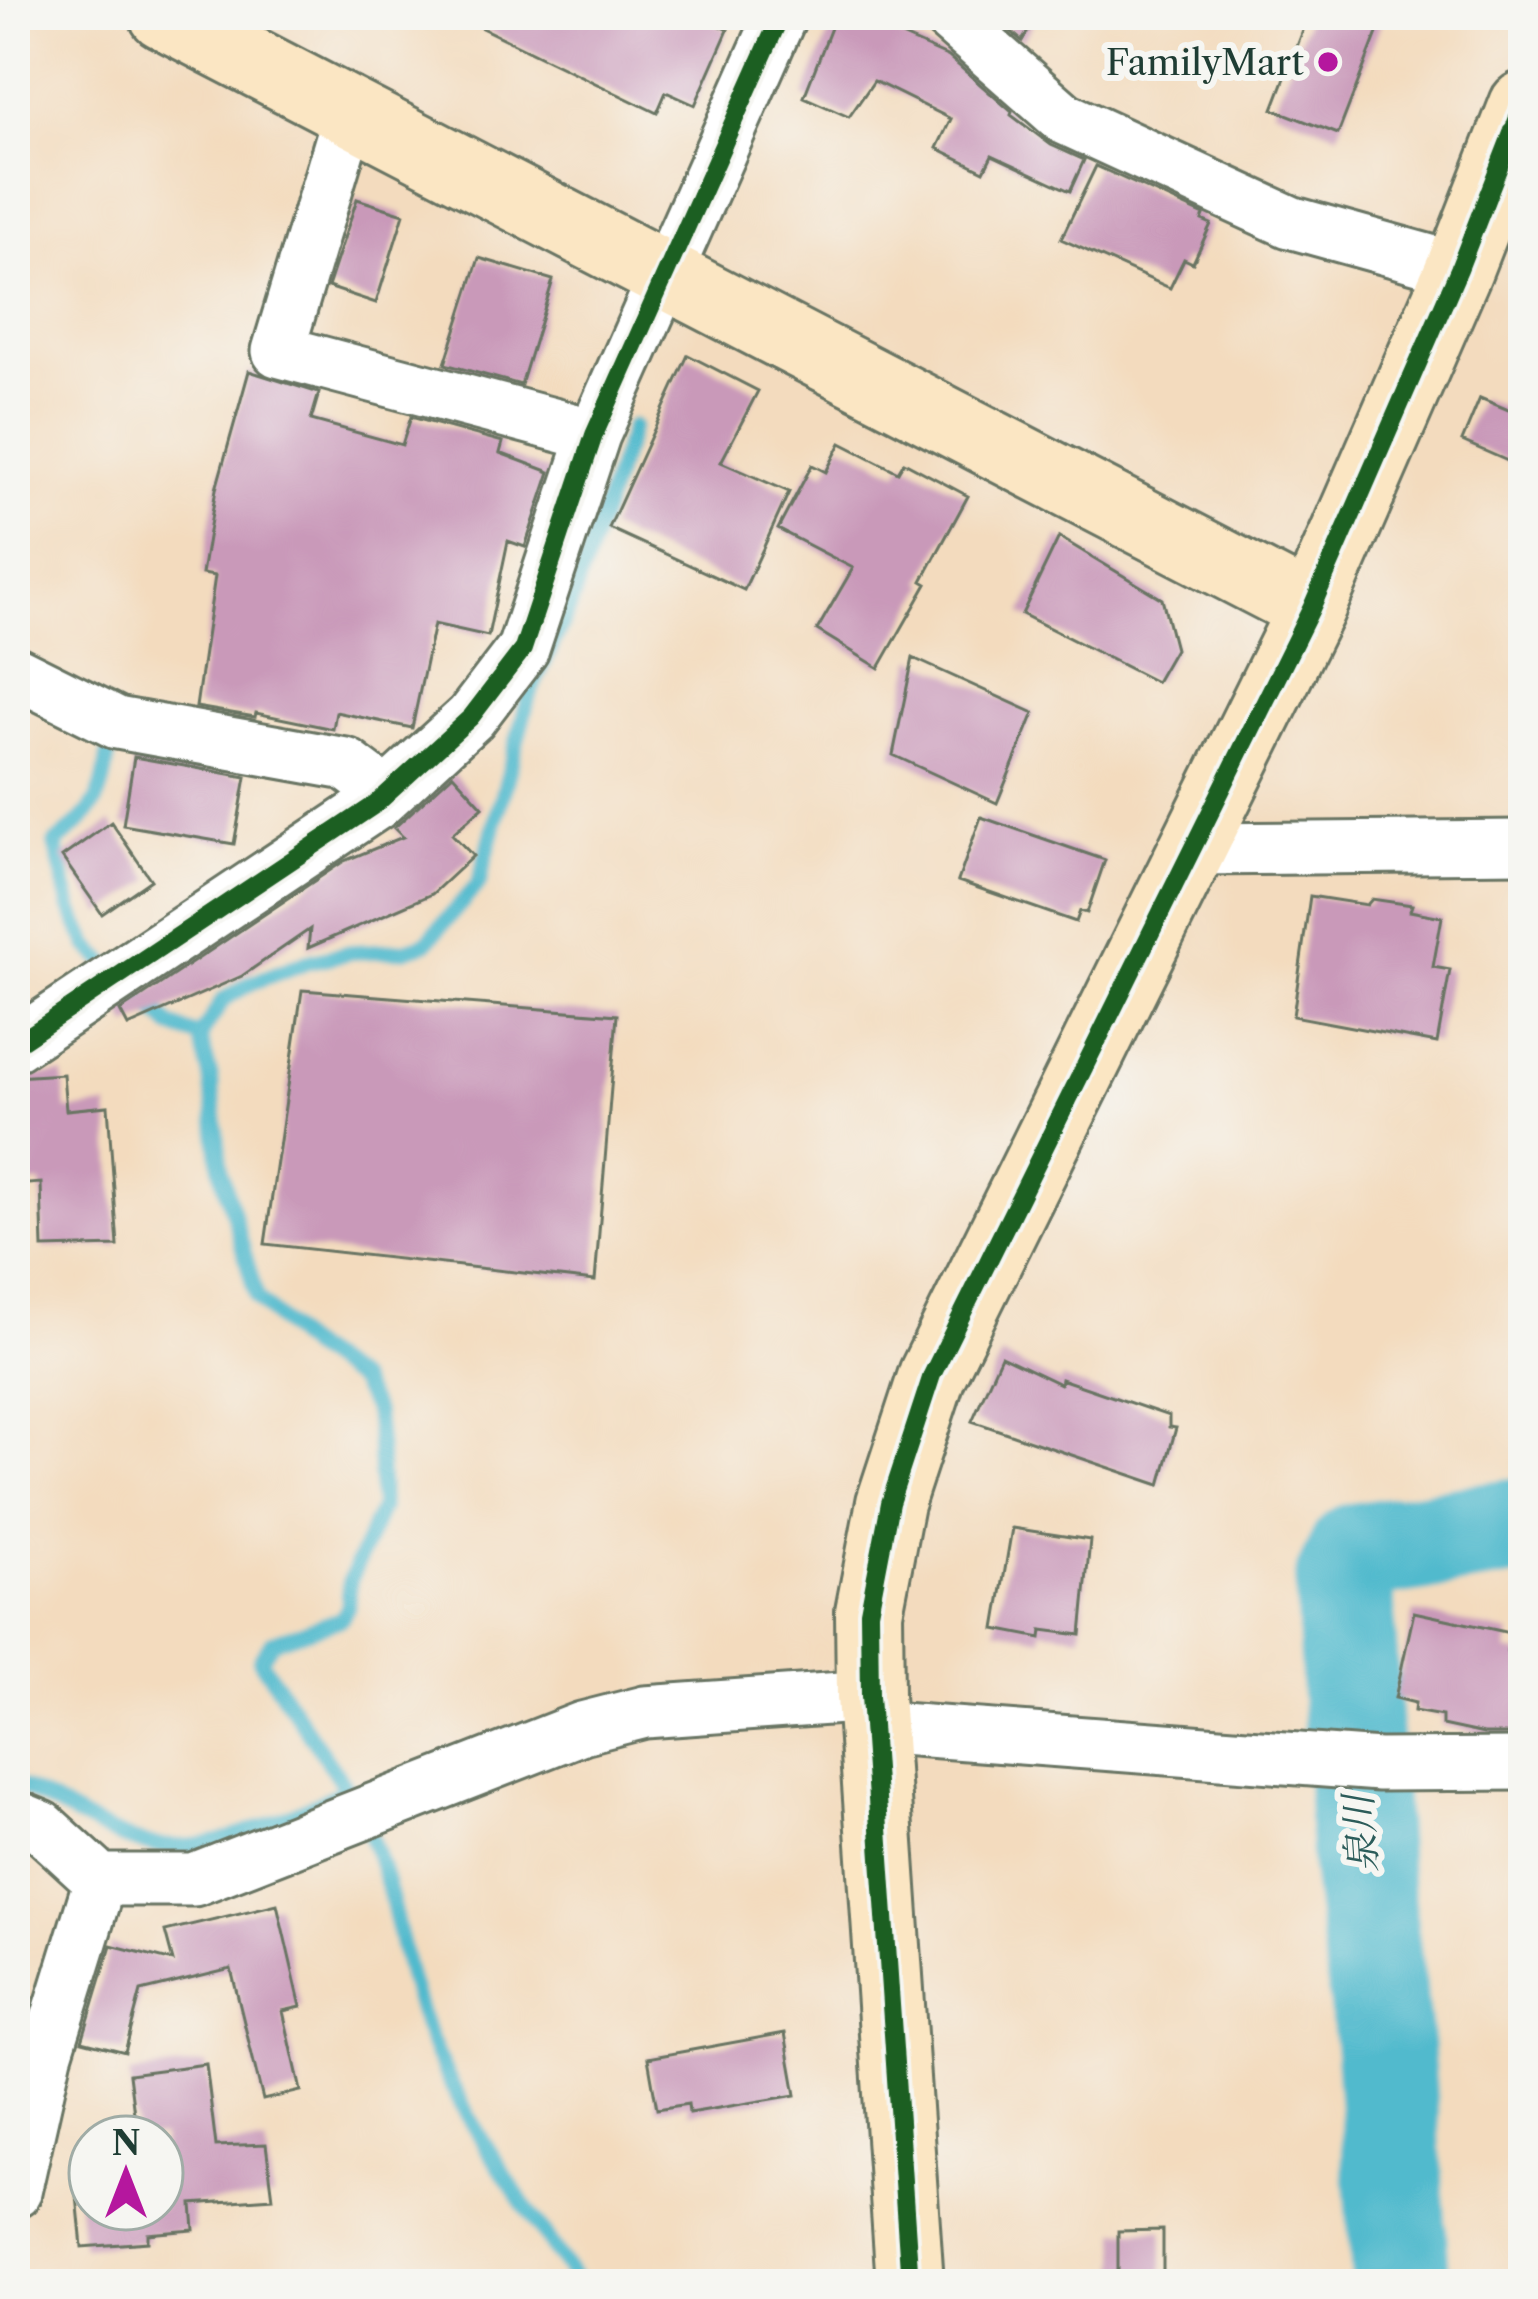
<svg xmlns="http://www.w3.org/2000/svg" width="1538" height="2299" font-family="'Libre Caslon Text','Noto Serif JP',serif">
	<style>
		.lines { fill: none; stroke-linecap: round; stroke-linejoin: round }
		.stream { stroke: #51bacd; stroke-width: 16 }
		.river { stroke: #51bacd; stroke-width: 99 }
		.building { fill: #c999b9 }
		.street-casing { stroke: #697464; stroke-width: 57 }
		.secondary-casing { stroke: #697464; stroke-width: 72 }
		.street { stroke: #fff; stroke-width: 51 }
		.secondary { stroke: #fbe6c3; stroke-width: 66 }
		.cycleway-casing { stroke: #f6f6f2; stroke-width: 26 }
		.cycleway { stroke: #1b5e20; stroke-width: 18 }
		.poi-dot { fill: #b5179e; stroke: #f6f6f2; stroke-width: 4.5 }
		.labels { text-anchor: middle; stroke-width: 12; stroke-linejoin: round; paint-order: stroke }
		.poi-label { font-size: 36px; fill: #1f3d34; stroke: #f6f6f2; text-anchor: end }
		.water-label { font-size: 39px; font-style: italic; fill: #2c5c5a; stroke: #f6f6f2 }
	</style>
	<rect width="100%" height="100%" fill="#f6f6f2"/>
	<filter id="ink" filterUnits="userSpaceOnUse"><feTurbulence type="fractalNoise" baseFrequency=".00833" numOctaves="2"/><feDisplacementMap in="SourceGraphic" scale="24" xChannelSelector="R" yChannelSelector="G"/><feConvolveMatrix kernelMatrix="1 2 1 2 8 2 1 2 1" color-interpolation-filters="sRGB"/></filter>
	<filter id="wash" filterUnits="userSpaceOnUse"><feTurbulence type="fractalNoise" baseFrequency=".004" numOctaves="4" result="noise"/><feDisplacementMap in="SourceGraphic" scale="48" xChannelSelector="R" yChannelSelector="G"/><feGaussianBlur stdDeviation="2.7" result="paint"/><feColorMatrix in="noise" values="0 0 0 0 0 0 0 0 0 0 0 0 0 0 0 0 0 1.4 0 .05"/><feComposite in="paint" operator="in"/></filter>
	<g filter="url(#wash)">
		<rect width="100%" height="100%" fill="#f3dbbe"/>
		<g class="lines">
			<!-- stream -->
			<path class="stream" d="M108,755C103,803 91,814 55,844L71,909L88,946L171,1026L200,1037
				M15,1784C52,1800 87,1825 124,1838C203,1867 276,1820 347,1790L350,1796
				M347,1790L260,1660L272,1642L341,1619L348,1608L350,1580L381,1508L379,1450L375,1412L358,1382L300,1342L257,1298L221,1171L211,1077L200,1037L223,1000L251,983L306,962L351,952L404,950L426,943L479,883L529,696L569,609L632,427
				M362,1819C396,1884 399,1962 426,2030C459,2116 527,2206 577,2284"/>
			<!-- river -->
			<path class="river" d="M1401,2284L1384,2046L1360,1862L1344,1580L1357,1552L1523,1526"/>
		</g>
		<g id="blocks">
			<!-- building -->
			<path class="building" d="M455,15H695L728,30L695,105L666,92L657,113Z
				M836,15H854L949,57L1012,112L1011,115L1051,145L1084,160L1070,191L992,155L984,171L937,148L951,119L874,81L849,117L804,97Z
				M992,15H1038L1022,41Z
				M1309,15H1384L1338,134L1273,109Z
				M1096,166L1204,215L1202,220L1211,224L1193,263L1184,259L1170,288L1061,239Z
				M357,199L404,214L376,303L328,287Z
				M479,258L553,280L521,385L445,364Z
				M688,355L758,391L721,462L789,492L744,590L609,528Z
				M249,371L319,393L311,420L402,445L411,417L503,442L500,453L550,472L525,547L508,541L488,636L434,624L412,728L336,712L333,729L256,713L255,717L196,707L215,576L202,574L216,489Z
				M1480,398L1523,416V432L1510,462L1462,441Z
				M841,443L898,472L904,462L968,496L922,581L927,584L879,668L817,630L853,568L778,529L812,465L826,472Z
				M1059,537L1162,599L1175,649L1156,682L1022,614Z
				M913,658L1034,713L997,803L893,755Z
				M134,757L246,777L234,844L123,825Z
				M453,774L483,807L452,834L473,856L432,894L308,948L310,929L242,976L128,1026L120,1011L344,861L403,837L394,828Z
				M981,817L1105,860L1087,913L1080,911L1076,922L958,881Z
				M111,822L151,880L102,914L62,857Z
				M1310,896L1367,905L1372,899L1412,905L1410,911L1442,917L1433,967L1450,970L1437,1043L1293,1016Z
				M302,990L617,1015L595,1281L265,1244Z
				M63,1074L66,1110L108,1106L118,1246L43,1248L41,1183L15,1185V1077Z
				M1001,1356L1060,1384L1061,1379L1169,1416V1427L1176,1428L1160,1485L972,1421Z
				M1012,1528L1090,1540L1081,1635L1042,1630L1041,1638L995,1629Z
				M1414,1612L1510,1633L1507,1651L1523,1654V1734H1484L1442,1725V1716L1414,1711L1415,1703L1395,1698Z
				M277,1904L301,2007L283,2011L301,2091L263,2100L231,1969L141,1991L125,2052L82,2041L111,1945L173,1961L165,1931Z
				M785,2033L796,2095L689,2113L688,2104L657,2109L648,2058Z
				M206,2064L216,2146L266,2144L273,2198L192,2204L194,2230L148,2234V2242L82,2247L74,2165L90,2164V2209H162V2137H137L129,2074Z
				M1163,2230V2284H1118V2231Z"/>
		</g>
	</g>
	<g filter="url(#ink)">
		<use href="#blocks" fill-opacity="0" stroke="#697464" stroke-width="3"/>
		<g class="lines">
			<defs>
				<path id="street" d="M947,15L1064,118L1290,222L1459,269
					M350,111L278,351L594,435
					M15,672L117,723L346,764L386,794
					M1190,849L1523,846
					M15,1045L376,804L471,717L523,649L594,435L781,15
					M874,1727L1379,1765L1523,1764
					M15,1816L42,1827L100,1880H194L582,1728L645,1712L870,1696
					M15,2192L46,2055L100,1880"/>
				<path id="secondary" d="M163,15L1311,609
					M910,2284L870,1696L869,1612L890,1503L932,1375L1311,609L1459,269L1523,105"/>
			</defs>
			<!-- street casing -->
			<use href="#street" class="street-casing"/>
			<!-- secondary casing -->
			<use href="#secondary" class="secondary-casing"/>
			<!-- street -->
			<use href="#street" class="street"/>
			<!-- secondary -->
			<use href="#secondary" class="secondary"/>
			<defs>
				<path id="cycleway" d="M15,1045L376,804L471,717L523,649L594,435L781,15
					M910,2284L870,1696L869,1612L890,1503L932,1375L1311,609L1459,269L1523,105"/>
			</defs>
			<!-- cycleway casing -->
			<use href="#cycleway" class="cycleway-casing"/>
			<!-- cycleway -->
			<use href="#cycleway" class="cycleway"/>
		</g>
	</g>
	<!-- markers -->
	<circle class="poi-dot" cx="1328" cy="62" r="12"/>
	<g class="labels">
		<!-- poi labels -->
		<g class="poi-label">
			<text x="1304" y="75">FamilyMart</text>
		</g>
		<!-- water labels -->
		<g class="water-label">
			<text transform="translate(1360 1834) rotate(-94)" y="14">泉川</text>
		</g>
	</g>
	<!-- margin -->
	<rect width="1538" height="2299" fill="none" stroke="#f6f6f2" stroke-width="60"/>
	<!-- north arrow -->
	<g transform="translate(126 2173)"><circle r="57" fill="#f6f6f2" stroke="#a0aca6" stroke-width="3"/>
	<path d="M0-9L21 45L0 30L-21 45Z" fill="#b5179e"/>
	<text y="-18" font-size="33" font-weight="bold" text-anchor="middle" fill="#1f3d34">N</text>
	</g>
</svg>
